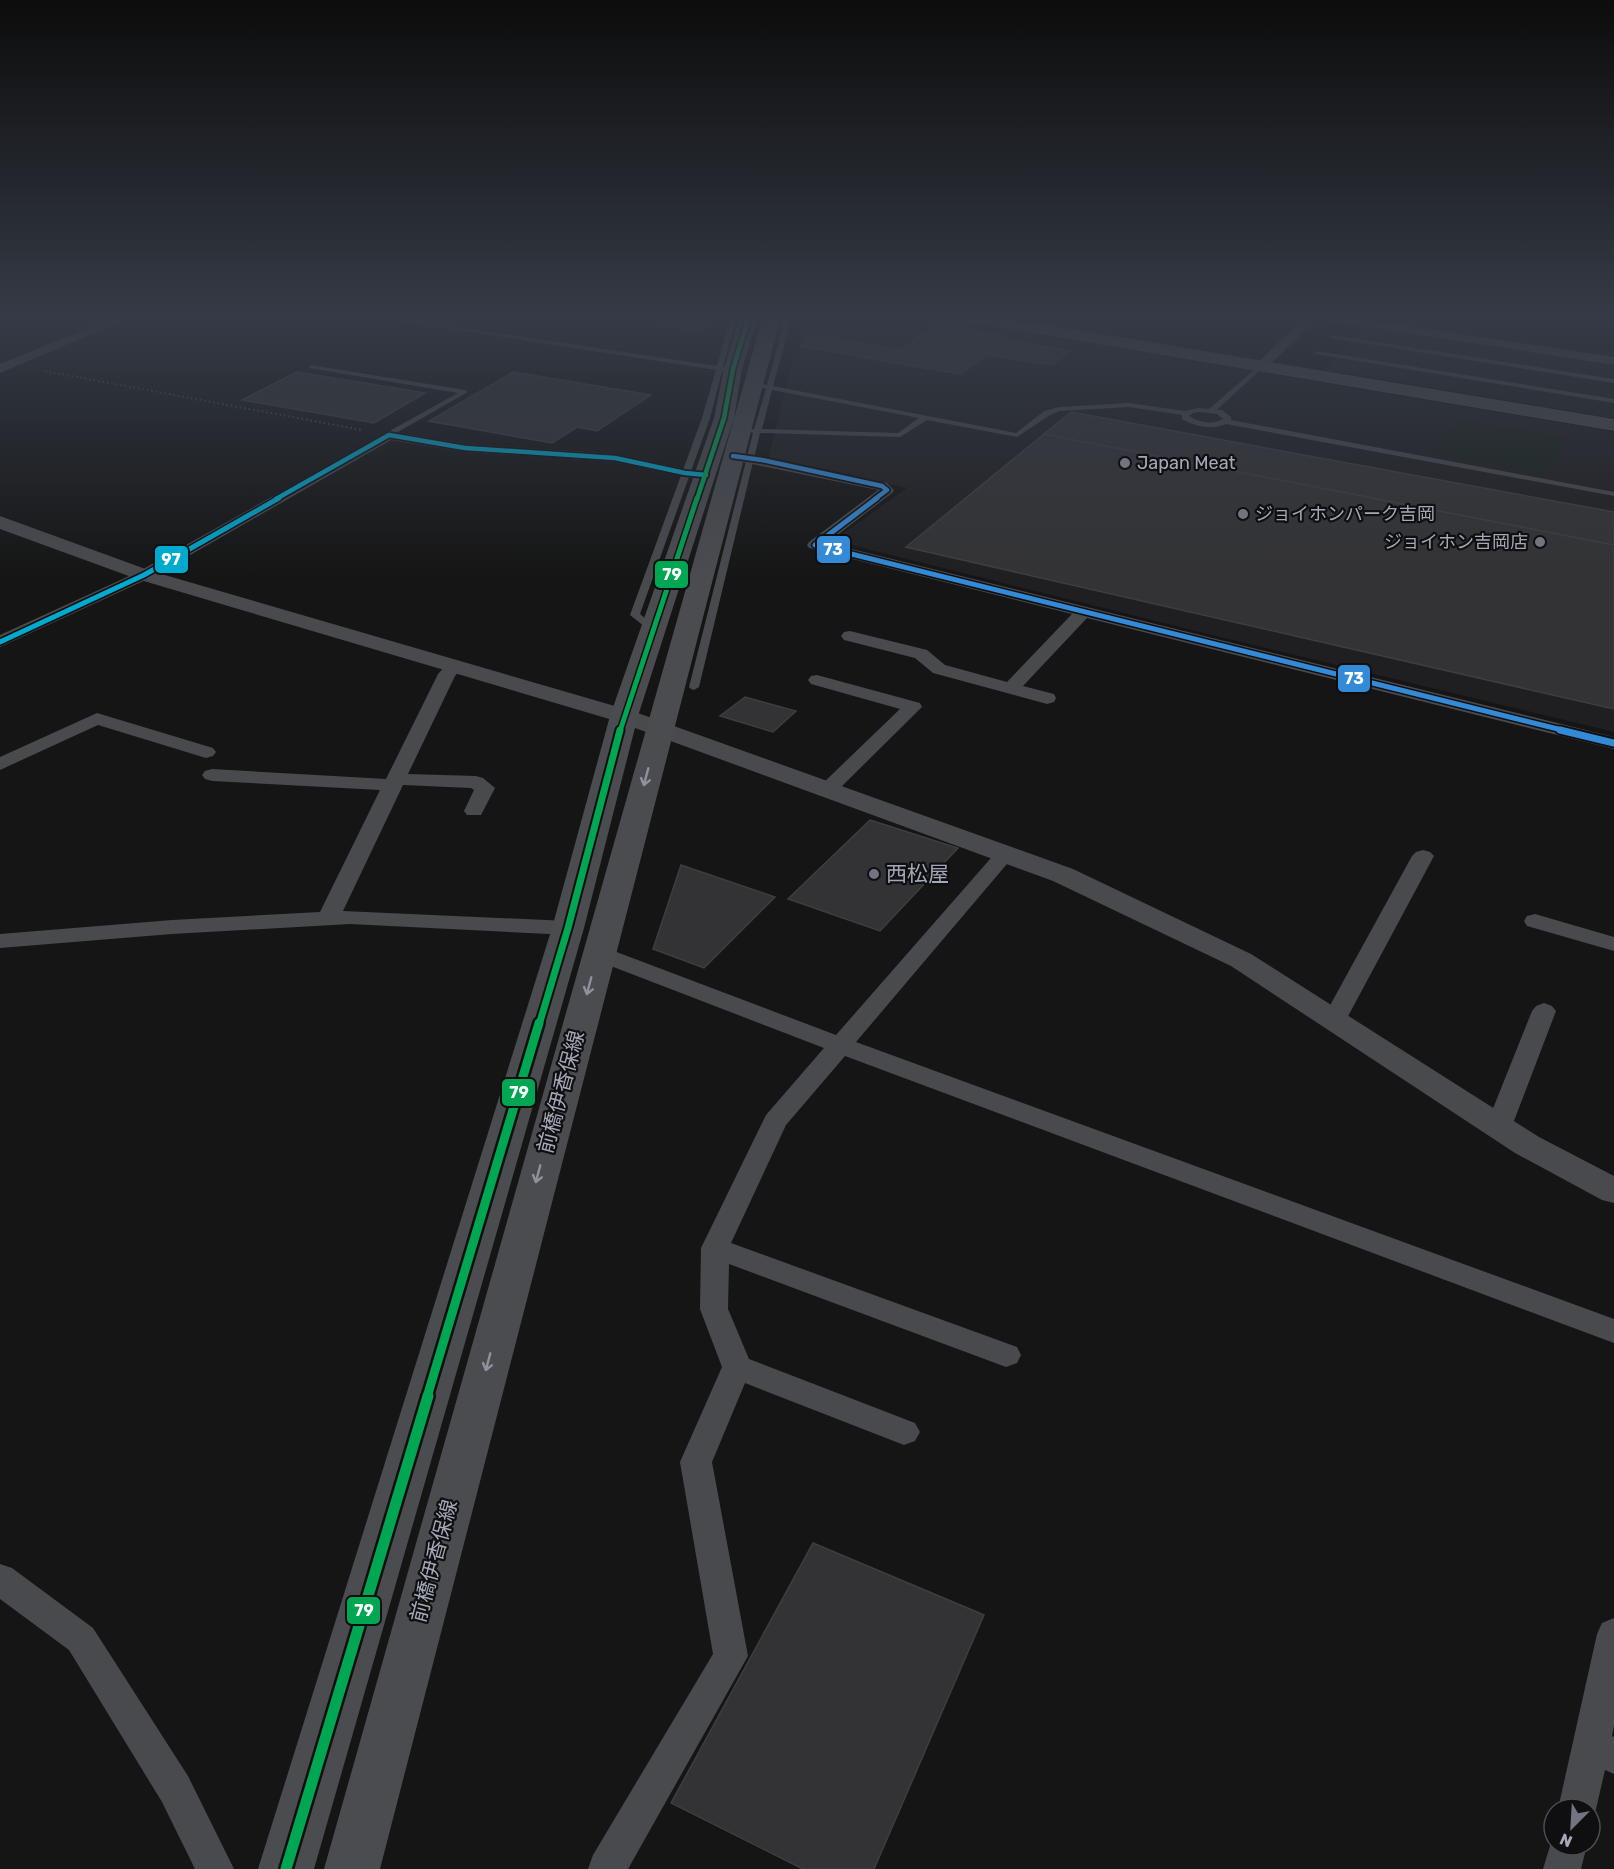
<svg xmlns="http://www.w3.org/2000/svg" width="1614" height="1869" font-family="Rubik,'Noto Sans JP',sans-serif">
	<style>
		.built { fill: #1f1f21 }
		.green { fill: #1a221c }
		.building { fill: #333335; stroke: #3d3e42; stroke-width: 1.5 }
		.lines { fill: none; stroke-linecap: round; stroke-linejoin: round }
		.path { stroke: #4a4b4f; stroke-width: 2; stroke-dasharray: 1.5 3; stroke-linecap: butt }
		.service { fill: #484a4e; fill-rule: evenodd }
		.minor { fill: #484a4e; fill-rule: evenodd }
		.tertiary { fill: #484a4e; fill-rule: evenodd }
		.secondary { fill: #4c4e52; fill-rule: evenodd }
		.primary { fill: #4b4c50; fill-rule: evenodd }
		.bus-1-far2-casing { stroke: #0f0f11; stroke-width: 8 }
		.bus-1-far1-casing { stroke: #0f0f11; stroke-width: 8 }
		.bus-1-casing { stroke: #0f0f11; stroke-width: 11 }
		.bus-2-far1-casing { stroke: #0f0f11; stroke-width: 8 }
		.bus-2-casing { stroke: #0f0f11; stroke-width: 8 }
		.bus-3-far4-casing { stroke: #0f0f11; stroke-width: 8 }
		.bus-3-far3-casing { stroke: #0f0f11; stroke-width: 8 }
		.bus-3-far2-casing { stroke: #0f0f11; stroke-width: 11 }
		.bus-3-far1-casing { stroke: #0f0f11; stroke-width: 14 }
		.bus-3-casing { stroke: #0f0f11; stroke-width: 16 }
		.bus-1-far2 { stroke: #338bd7; stroke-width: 4.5 }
		.bus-1-far1 { stroke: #338bd7; stroke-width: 5 }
		.bus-1 { stroke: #338bd7; stroke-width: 7 }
		.bus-2-far1 { stroke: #00a9ce; stroke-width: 4.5 }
		.bus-2 { stroke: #00a9ce; stroke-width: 5 }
		.bus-3-far4 { stroke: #00a651; stroke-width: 4.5 }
		.bus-3-far3 { stroke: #00a651; stroke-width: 5 }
		.bus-3-far2 { stroke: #00a651; stroke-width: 7 }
		.bus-3-far1 { stroke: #00a651; stroke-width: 9 }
		.bus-3 { stroke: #00a651; stroke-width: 11 }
		.oneway { stroke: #8e929e }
		.poi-dot { fill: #72757f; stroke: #0f0f11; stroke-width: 2 }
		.labels { text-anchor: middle; stroke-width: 4.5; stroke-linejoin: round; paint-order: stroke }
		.far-poi-label { font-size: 18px; fill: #a4a9b8; stroke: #0f0f11; text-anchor: start }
		.poi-label { font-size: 21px; fill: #a4a9b8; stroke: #0f0f11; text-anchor: start }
		.street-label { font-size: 21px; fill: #a4a9b8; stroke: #0f0f11 }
		.line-badge { stroke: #0f0f11; stroke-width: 2 }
		.badge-label { font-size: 16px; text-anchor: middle; font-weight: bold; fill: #fff }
	</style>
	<rect width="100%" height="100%" fill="#151515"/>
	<!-- built -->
	<path class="built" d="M802,316H927L1614,432V732L1224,638L839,542L835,539L907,488L769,457L794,352L799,353Z
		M1363,326L1614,365V418L1324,370Z"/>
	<!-- green -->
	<path class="green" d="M1459,420L1565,438L1545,473L1436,453Z"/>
	<!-- building -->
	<path class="building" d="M666,316H686L715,320L698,331L653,324Z
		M936,325L1010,337L961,374L884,361Z
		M817,335L900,350L884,361L800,346Z
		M1007,340L1070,351L1052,365L987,355Z
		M297,372L425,393L374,423L242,400Z
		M513,372L651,395L597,431L577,427L552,443L429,421Z
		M1071,412L1614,512V545L1044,434Z
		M1044,434L1614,545V709L906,547Z
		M745,697L796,711L773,732L720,716Z
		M870,820L958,848L880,931L788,899Z
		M681,865L775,897L704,968L653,949Z
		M813,1543L984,1615L874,1869H803L671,1803Z"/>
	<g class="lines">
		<!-- path -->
		<path class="path" d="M45,371L362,430"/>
		<!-- service -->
		<path class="service" d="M52,316H71L113,322L110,324Z
			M368,316H382L717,366L731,316H737L723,367L736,369L733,371H722L710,418L640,614L656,627V631H650L630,615L702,418L716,370Z
			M786,316H792L773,386L1016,433L1044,411L1059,407L1129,403L1185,411L1198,408L1209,409L1261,364L1263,365V367L1217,410H1222L1231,417V420L1614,492V496L1226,424C1211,430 1196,427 1182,419V415L1129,407L1060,411L1050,415L1017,437L927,420L900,437L760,433L699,687L694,690L691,689L689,687L753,433L746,431L754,429L766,389L750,384L753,382L767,385ZM772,390L919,418L898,433L762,429ZM1198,412L1217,414L1223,419C1212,425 1200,423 1189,416L1191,414Z
			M1332,335L1614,379V383L1330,338V336Z
			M1317,351L1614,399V403L1315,354L1314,353Z
			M311,365L465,390L468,392L389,437H386V433L458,393L309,368V366Z"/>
		<!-- minor -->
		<path class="minor" d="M118,316H134L0,373V364Z
			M1306,316H1341L1614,357V365L1317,319L1265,369H1257L1255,366L1257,363Z
			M389,431L465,444L615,454L685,469L706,471L713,475L706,479L685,477L615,462L465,452L391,440L150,578L0,647V635L138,572Z
			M733,452L882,482L887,483L894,490L892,493L827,543L1614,737V749L1087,618L1023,686L1054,694L1056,698L1054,702L1047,704L933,673L915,658L844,640L841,636L844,632L850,631L927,650L945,665L1007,682L1072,614L809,548L807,545L809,542L878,490L728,459L726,456L728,453Z
			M455,661L461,662L464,666L455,676L408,774L476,776L483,778L495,788L481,815H467L464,811L474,790L471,788L403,785L343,911L568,921L576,923L579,928L576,933L568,935L350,924L172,934L0,948V934L172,920L320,912L380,790L212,781L205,779L202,775L205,771L212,769L386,779L438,674L449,662Z
			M817,675L920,703L922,707L834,794H820L817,790L820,786L900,709L811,684L808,680L811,676Z
			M97,713L213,748L216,752L213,756L206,758L98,725L0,770V757Z
			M1005,848L1012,850L1016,854L1012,858L856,1042L1614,1319V1343L845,1056L786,1125L731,1243L1017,1347L1021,1355L1017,1363L1006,1367L729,1264L728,1309L749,1359L915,1423L920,1432L915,1441L904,1445L745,1383L712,1462L748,1656L628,1869H588L593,1855L713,1654L680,1462L722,1367L700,1309L701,1248L766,1115L824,1048L590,958L587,953L590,948L598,946L606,948L836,1035L998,850Z
			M1423,850L1430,852L1434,856L1346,1020L1342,1025L1334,1028L1326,1025L1322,1020L1412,856L1416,852Z
			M1535,914L1614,937V951L1527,926L1524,921L1527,916Z
			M1544,1003L1552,1006L1556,1011L1512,1126L1508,1132L1499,1135L1490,1132L1486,1126L1532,1011L1536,1006Z
			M0,1564L12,1568L93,1628L188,1776L234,1869H195L162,1802L69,1650L0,1599Z
			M1614,1618V1725L1612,1736L1614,1737V1774L1605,1770L1596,1809L1590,1822V1809H1558L1597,1634L1602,1623Z
			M1554,1833V1845H1587L1581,1869H1543Z"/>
		<!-- tertiary -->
		<path class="tertiary" d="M0,516L151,571L632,711L1073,869L1251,954L1539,1137L1614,1176V1203L1602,1200L1515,1153L1231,966L1053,881L616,721L137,579L0,529Z"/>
		<!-- secondary -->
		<path class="secondary" d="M952,316H992L1614,419V431L961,321L955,320Z"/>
		<!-- primary -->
		<path class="primary" d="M740,316H758L742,369L734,418L638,716L584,928L314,1869H258L552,928L610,716L714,418L724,369Z
			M770,318L776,319L779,323L380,1869H324L761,323L764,319Z"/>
		<defs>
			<path id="bus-1-far2" d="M733,456L762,460L882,486L887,490L875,499"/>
			<path id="bus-1-far1" d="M877,498L815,545L1566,731"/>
			<path id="bus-1" d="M1560,730L1614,743"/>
			<path id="bus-2-far1" d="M276,499L389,435L465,448L615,458L685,473L706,475"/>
			<path id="bus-2" d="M0,642L144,575L279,498"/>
			<path id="bus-3-far4" d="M697,499L724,418L733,369L749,316"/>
			<path id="bus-3-far3" d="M620,731L697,498"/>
			<path id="bus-3-far2" d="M539,1025L568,928L620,730"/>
			<path id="bus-3-far1" d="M427,1397L539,1023"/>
			<path id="bus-3" d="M286,1869L428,1396"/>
		</defs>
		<!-- bus-1-far2 casing -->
		<use href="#bus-1-far2" class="bus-1-far2-casing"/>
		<!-- bus-1-far1 casing -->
		<use href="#bus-1-far1" class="bus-1-far1-casing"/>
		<!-- bus-1 casing -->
		<use href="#bus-1" class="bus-1-casing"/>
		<!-- bus-2-far1 casing -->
		<use href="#bus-2-far1" class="bus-2-far1-casing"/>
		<!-- bus-2 casing -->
		<use href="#bus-2" class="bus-2-casing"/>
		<!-- bus-3-far4 casing -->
		<use href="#bus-3-far4" class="bus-3-far4-casing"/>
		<!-- bus-3-far3 casing -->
		<use href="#bus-3-far3" class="bus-3-far3-casing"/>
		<!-- bus-3-far2 casing -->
		<use href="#bus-3-far2" class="bus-3-far2-casing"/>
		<!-- bus-3-far1 casing -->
		<use href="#bus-3-far1" class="bus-3-far1-casing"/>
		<!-- bus-3 casing -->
		<use href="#bus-3" class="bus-3-casing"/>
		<!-- bus-1-far2 -->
		<use href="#bus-1-far2" class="bus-1-far2"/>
		<!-- bus-1-far1 -->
		<use href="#bus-1-far1" class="bus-1-far1"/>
		<!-- bus-1 -->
		<use href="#bus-1" class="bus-1"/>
		<!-- bus-2-far1 -->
		<use href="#bus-2-far1" class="bus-2-far1"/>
		<!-- bus-2 -->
		<use href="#bus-2" class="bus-2"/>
		<!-- bus-3-far4 -->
		<use href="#bus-3-far4" class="bus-3-far4"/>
		<!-- bus-3-far3 -->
		<use href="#bus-3-far3" class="bus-3-far3"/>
		<!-- bus-3-far2 -->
		<use href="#bus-3-far2" class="bus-3-far2"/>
		<!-- bus-3-far1 -->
		<use href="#bus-3-far1" class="bus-3-far1"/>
		<!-- bus-3 -->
		<use href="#bus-3" class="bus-3"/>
	</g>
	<!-- one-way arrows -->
	<defs><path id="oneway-shaft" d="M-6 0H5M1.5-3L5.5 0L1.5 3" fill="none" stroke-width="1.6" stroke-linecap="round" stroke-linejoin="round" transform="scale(1.5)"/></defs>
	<g class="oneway">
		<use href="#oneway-shaft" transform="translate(646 777) rotate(105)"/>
		<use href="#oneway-shaft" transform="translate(589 986) rotate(105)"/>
		<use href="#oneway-shaft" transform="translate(538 1174) rotate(105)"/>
		<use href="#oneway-shaft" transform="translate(488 1362) rotate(105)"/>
	</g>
	<!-- sky -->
	<linearGradient id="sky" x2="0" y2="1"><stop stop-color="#0c0c0c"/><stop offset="0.55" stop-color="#353b46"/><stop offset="1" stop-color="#353b46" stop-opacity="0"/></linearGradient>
	<rect width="1614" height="578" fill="url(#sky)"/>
	<!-- markers -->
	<g class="poi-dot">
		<circle cx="1125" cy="463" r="6"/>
		<circle cx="1243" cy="514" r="6"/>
		<circle cx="1540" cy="542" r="6"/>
		<circle cx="874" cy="874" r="6"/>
	</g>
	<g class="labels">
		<!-- far-poi labels -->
		<g class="far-poi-label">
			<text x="1137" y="469">Japan Meat</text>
			<text x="1255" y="520">ジョイホンパーク吉岡</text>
			<text x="1528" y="548" text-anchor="end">ジョイホン吉岡店</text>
		</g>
		<!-- poi labels -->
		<g class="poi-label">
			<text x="886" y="881">西松屋</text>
		</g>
		<!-- street labels -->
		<g class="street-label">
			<text transform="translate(561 1092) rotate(-75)" y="7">前橋伊香保線</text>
			<text transform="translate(434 1561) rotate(-75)" y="7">前橋伊香保線</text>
		</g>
	</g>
	<g class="line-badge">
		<rect x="816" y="535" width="35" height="29" rx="6" fill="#338bd7"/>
		<rect x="154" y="545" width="35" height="29" rx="6" fill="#00a9ce"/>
		<rect x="654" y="560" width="35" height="29" rx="6" fill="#00a651"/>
		<rect x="1337" y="664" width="34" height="29" rx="6" fill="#338bd7"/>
		<rect x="501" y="1078" width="35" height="29" rx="6" fill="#00a651"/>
		<rect x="346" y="1596" width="35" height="29" rx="6" fill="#00a651"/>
	</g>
	<g class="badge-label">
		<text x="833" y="555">73</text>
		<text x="171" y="565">97</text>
		<text x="672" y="580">79</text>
		<text x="1354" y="684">73</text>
		<text x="519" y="1098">79</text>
		<text x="364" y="1616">79</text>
	</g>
	<!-- north arrow -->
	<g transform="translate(1572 1827) rotate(204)"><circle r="28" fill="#0f0f11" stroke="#4b4d54" stroke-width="1.5"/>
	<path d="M0-4.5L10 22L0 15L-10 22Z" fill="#72757f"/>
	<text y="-9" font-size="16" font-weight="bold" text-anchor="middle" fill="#a4a9b8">N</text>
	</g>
</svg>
